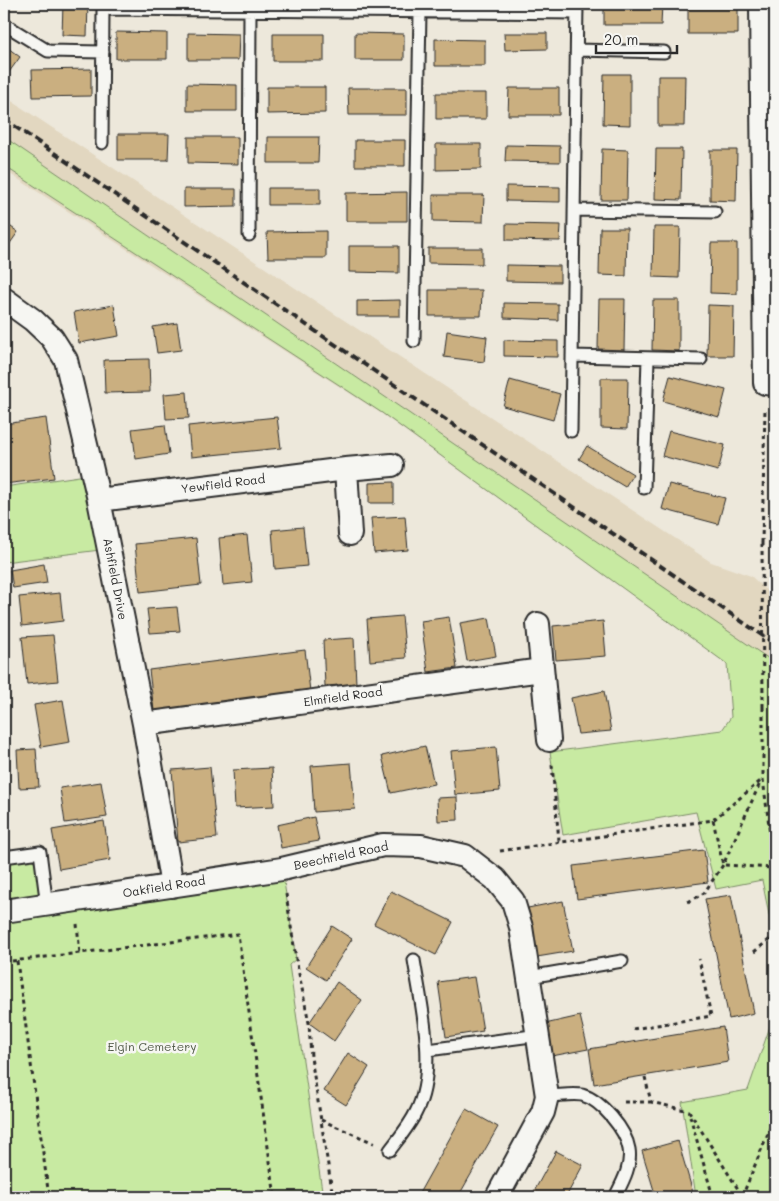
<svg xmlns="http://www.w3.org/2000/svg" width="779" height="1201" font-family="Mali,sans-serif">
	<style>
		.built { fill: #e2d7c0 }
		.green { fill: #c8eaa2; stroke: #7a8a66 }
		.building { fill: #caaf80; stroke: #2b2b2b }
		.lines { fill: none; stroke-linecap: round; stroke-linejoin: round }
		.service-casing { stroke: #2b2b2b; stroke-width: 15 }
		.minor-casing { stroke: #2b2b2b; stroke-width: 26 }
		.path { stroke: #2b2b2b; stroke-width: 3; stroke-dasharray: 4 4; stroke-linecap: butt }
		.service { stroke: #f6f6f2; stroke-width: 11 }
		.minor { stroke: #f6f6f2; stroke-width: 22 }
		.rail { stroke: #2b2b2b; stroke-width: 4; stroke-dasharray: 8 4; stroke-linecap: butt }
		.path-bridge { stroke: #2b2b2b; stroke-width: 3; stroke-dasharray: 4 4; stroke-linecap: butt }
		.labels { text-anchor: middle; stroke-width: 5; stroke-linejoin: round; paint-order: stroke }
		.street-label { font-size: 12px; fill: #2b2b2b; stroke: #f6f6f2 }
		.park-label { font-size: 12px; fill: #525b49; stroke: #f6f6f2 }
	</style>
	<rect width="100%" height="100%" fill="#ede8db"/>
	<filter id="ink" filterUnits="userSpaceOnUse"><feTurbulence type="fractalNoise" baseFrequency=".02" numOctaves="2"/><feDisplacementMap in="SourceGraphic" scale="10" xChannelSelector="R" yChannelSelector="G"/><feConvolveMatrix kernelMatrix="1 2 1 2 8 2 1 2 1" color-interpolation-filters="sRGB"/></filter>
	<g filter="url(#ink)">
		<!-- built -->
		<path class="built" d="M4,96L711,562L751,576L775,599V701L727,664L382,414L4,170Z"/>
		<!-- green -->
		<path class="green" d="M4,137L775,663V944L762,880L716,889L696,812L563,835L550,752L722,730L731,717L727,664L382,413L4,166Z
			M93,474L108,549L4,562V487Z
			M40,852L46,905L282,869L296,959L289,965L323,1197H4V857Z
			M775,1012V1197H696L682,1102L748,1090Z"/>
		<!-- building -->
		<path class="building" d="M63,4H88L87,36L62,35Z
			M604,4H662L661,25H604Z
			M688,8H738V34H688Z
			M116,32L167,33V59H116Z
			M188,33L239,34L238,60H188Z
			M355,33L404,34V60H355Z
			M504,33H547V49L505,50Z
			M273,34H324V61H273Z
			M435,39L485,40V66H435Z
			M4,45L20,57L4,79Z
			M91,69V96L33,97L32,70Z
			M604,74H630V125L603,124Z
			M658,76H685L684,126H658Z
			M187,84L237,85V111H187Z
			M267,87H325V113L267,114Z
			M348,88H407V115H349Z
			M509,88H559V115H508Z
			M436,93H486V119H436Z
			M118,134H169L168,160H118Z
			M188,137H238V164L188,163Z
			M268,137H319L318,163H268Z
			M355,140H405V166H355Z
			M436,144H481V169L436,170Z
			M506,145L560,146V162L505,161Z
			M602,149L628,150L627,200H601Z
			M656,149H682L681,200L655,199Z
			M710,150H737L736,201L710,200Z
			M506,186L560,187V202L506,201Z
			M268,188H320V205H268Z
			M184,189H236V206L184,207Z
			M407,192V221H346V193Z
			M433,195H484L483,222L433,221Z
			M4,222L18,232L4,252Z
			M506,224L561,225L560,241L506,240Z
			M654,227H680L679,278L653,277Z
			M600,228H627L626,276L599,275Z
			M326,231V258H268L267,232Z
			M711,243H737V294L710,293Z
			M349,246H399V273L349,272Z
			M428,248H482V264L428,263Z
			M506,265L560,266V282L506,281Z
			M429,290H482L481,316H429Z
			M599,299H625L624,350L598,349Z
			M400,300V316H357V301Z
			M653,300H679V351L652,350Z
			M504,303L558,304V320L504,318Z
			M114,305L119,336L79,343L74,312Z
			M708,305L734,306L733,356H707Z
			M177,323L181,350L157,353L153,327Z
			M447,331L487,337L484,362L444,357Z
			M504,340L558,341V357L504,356Z
			M149,359L150,392L105,393L104,360Z
			M670,376L726,390L719,417L663,401Z
			M601,378H628L627,429L601,428Z
			M510,380L560,394L553,420L503,406Z
			M187,392L189,418L166,419L164,394Z
			M277,417L281,448L191,457L188,426Z
			M46,418L54,478L4,484V424Z
			M165,425L169,454L136,459L132,429Z
			M669,431L725,445L718,471L662,456Z
			M587,446L633,474L625,487L579,459Z
			M394,482V503H369V483Z
			M669,484L725,498L718,524L662,509Z
			M405,516L408,550L374,553L371,518Z
			M303,527L307,566L275,569L272,530Z
			M247,535L252,582L223,585L219,538Z
			M196,538L201,585L140,592L135,544Z
			M44,564L47,583L13,588L10,570Z
			M60,593L63,621L22,626L19,597Z
			M177,607L180,631L150,633L147,609Z
			M402,616L406,658L370,661L367,619Z
			M449,617L457,668L428,672L421,621Z
			M489,618L496,656L467,661L460,623Z
			M603,621L606,656L556,660L553,626Z
			M53,635L58,681L27,684L22,637Z
			M354,638L356,684L325,686L323,640Z
			M305,650L310,691L154,711L149,670Z
			M604,691L611,731L578,734L571,698Z
			M63,700L70,742L41,747L34,705Z
			M425,746L434,784L391,793L382,756Z
			M496,747L500,791L455,795L451,751Z
			M36,749L39,787L19,788L17,750Z
			M351,763L355,809L314,812L311,766Z
			M210,767L217,838L178,842L172,770Z
			M272,768L274,806L235,808L233,770Z
			M101,782L107,817L65,823L60,788Z
			M457,797L458,820L438,821L437,798Z
			M314,817L319,841L281,848L277,825Z
			M104,821L110,860L59,869L52,830Z
			M704,850L708,882L577,899L573,866Z
			M391,891L453,922L436,955L374,924Z
			M731,895L754,1013L729,1019L705,899Z
			M563,901L573,951L537,957L528,908Z
			M332,926L352,939L326,980L306,967Z
			M474,977L483,1031L446,1037L438,982Z
			M337,982L362,1000L334,1041L309,1023Z
			M580,1016L588,1049L552,1056L545,1024Z
			M723,1027L728,1062L594,1084L589,1049Z
			M348,1053L369,1067L346,1105L324,1091Z
			M466,1109L498,1127L458,1197H417Z
			M678,1141L694,1196L656,1197L642,1151Z
			M556,1151L583,1165L566,1197H531Z"/>
		<g class="lines">
			<defs>
				<path id="service" d="M4,24L48,51L103,52
					M577,50L664,52
					M102,143L103,9L577,13
					M574,210L715,212
					M249,235L250,10
					M414,341L420,12
					M572,356L701,359
					M571,431L577,4
					M644,488L648,358
					M4,857L40,852L47,906
					M529,977L622,961
					M428,1050L539,1035
					M547,1096C558,1096 572,1093 582,1095C601,1100 626,1130 629,1149C632,1166 622,1183 615,1197
					M390,1150C399,1138 410,1125 416,1112C438,1070 421,1005 414,960"/>
				<path id="minor" d="M761,4L765,383L775,384
					M4,299L33,320L52,338L66,360L99,500L144,724L172,886
					M346,469L350,534
					M99,500L346,469L392,465
					M538,624L549,740
					M144,724L542,670
					M4,911L282,869L383,845L421,846L465,856L495,879L513,901L521,927L547,1096L543,1112L497,1197"/>
			</defs>
			<!-- service casing -->
			<use href="#service" class="service-casing"/>
			<!-- minor casing -->
			<use href="#minor" class="minor-casing"/>
			<!-- path -->
			<path class="path" d="M762,543L765,408
				M763,707V779L775,872
				M552,765L559,841
				M713,820L723,865L775,868
				M500,851L713,820L763,779
				M286,894L296,959L309,1023L311,1057L333,1197
				M688,902L704,893L723,865L761,781
				M77,924L80,954
				M754,952L775,935
				M17,961L49,1197
				M4,962L238,934L275,1197
				M633,1029L711,1016L699,959
				M645,1077L651,1102L689,1111L743,1197
				M624,1102H651
				M690,1116L713,1197
				M321,1120L374,1143
				M742,1197L775,1116"/>
			<!-- service -->
			<use href="#service" class="service"/>
			<!-- minor -->
			<use href="#minor" class="minor"/>
			<!-- rail -->
			<path class="rail" d="M4,119L775,644"/>
			<!-- path-bridge -->
			<path class="path-bridge" d="M762,543L763,707"/>
		</g>
	</g>
	<g class="labels">
		<!-- street labels -->
		<g class="street-label">
			<text transform="translate(223 484) rotate(-7)" y="4">Yewfield Road</text>
			<text transform="translate(115 579) rotate(79)" y="4">Ashfield Drive</text>
			<text transform="translate(343 697) rotate(-8)" y="4">Elmfield Road</text>
			<text transform="translate(341 856) rotate(-12)" y="4">Beechfield Road</text>
			<text transform="translate(164 887) rotate(-9)" y="4">Oakfield Road</text>
		</g>
		<!-- park labels -->
		<g class="park-label">
			<text x="152" y="1051">Elgin Cemetery</text>
		</g>
	</g>
	<!-- margin -->
	<rect width="779" height="1201" fill="none" stroke="#f6f6f2" stroke-width="20"/>
	<rect x="10" y="10" width="759" height="1181" fill="none" stroke="#2b2b2b" stroke-width="2" filter="url(#ink)"/>
	<!-- scale -->
	<path d="M596 45v8h81v-8" fill="none" stroke="#2b2b2b" stroke-width="2.5"/>
	<text x="604" y="45" font-size="15" fill="#2b2b2b" stroke="#f6f6f2" stroke-width="4" paint-order="stroke">20 m</text>
</svg>
